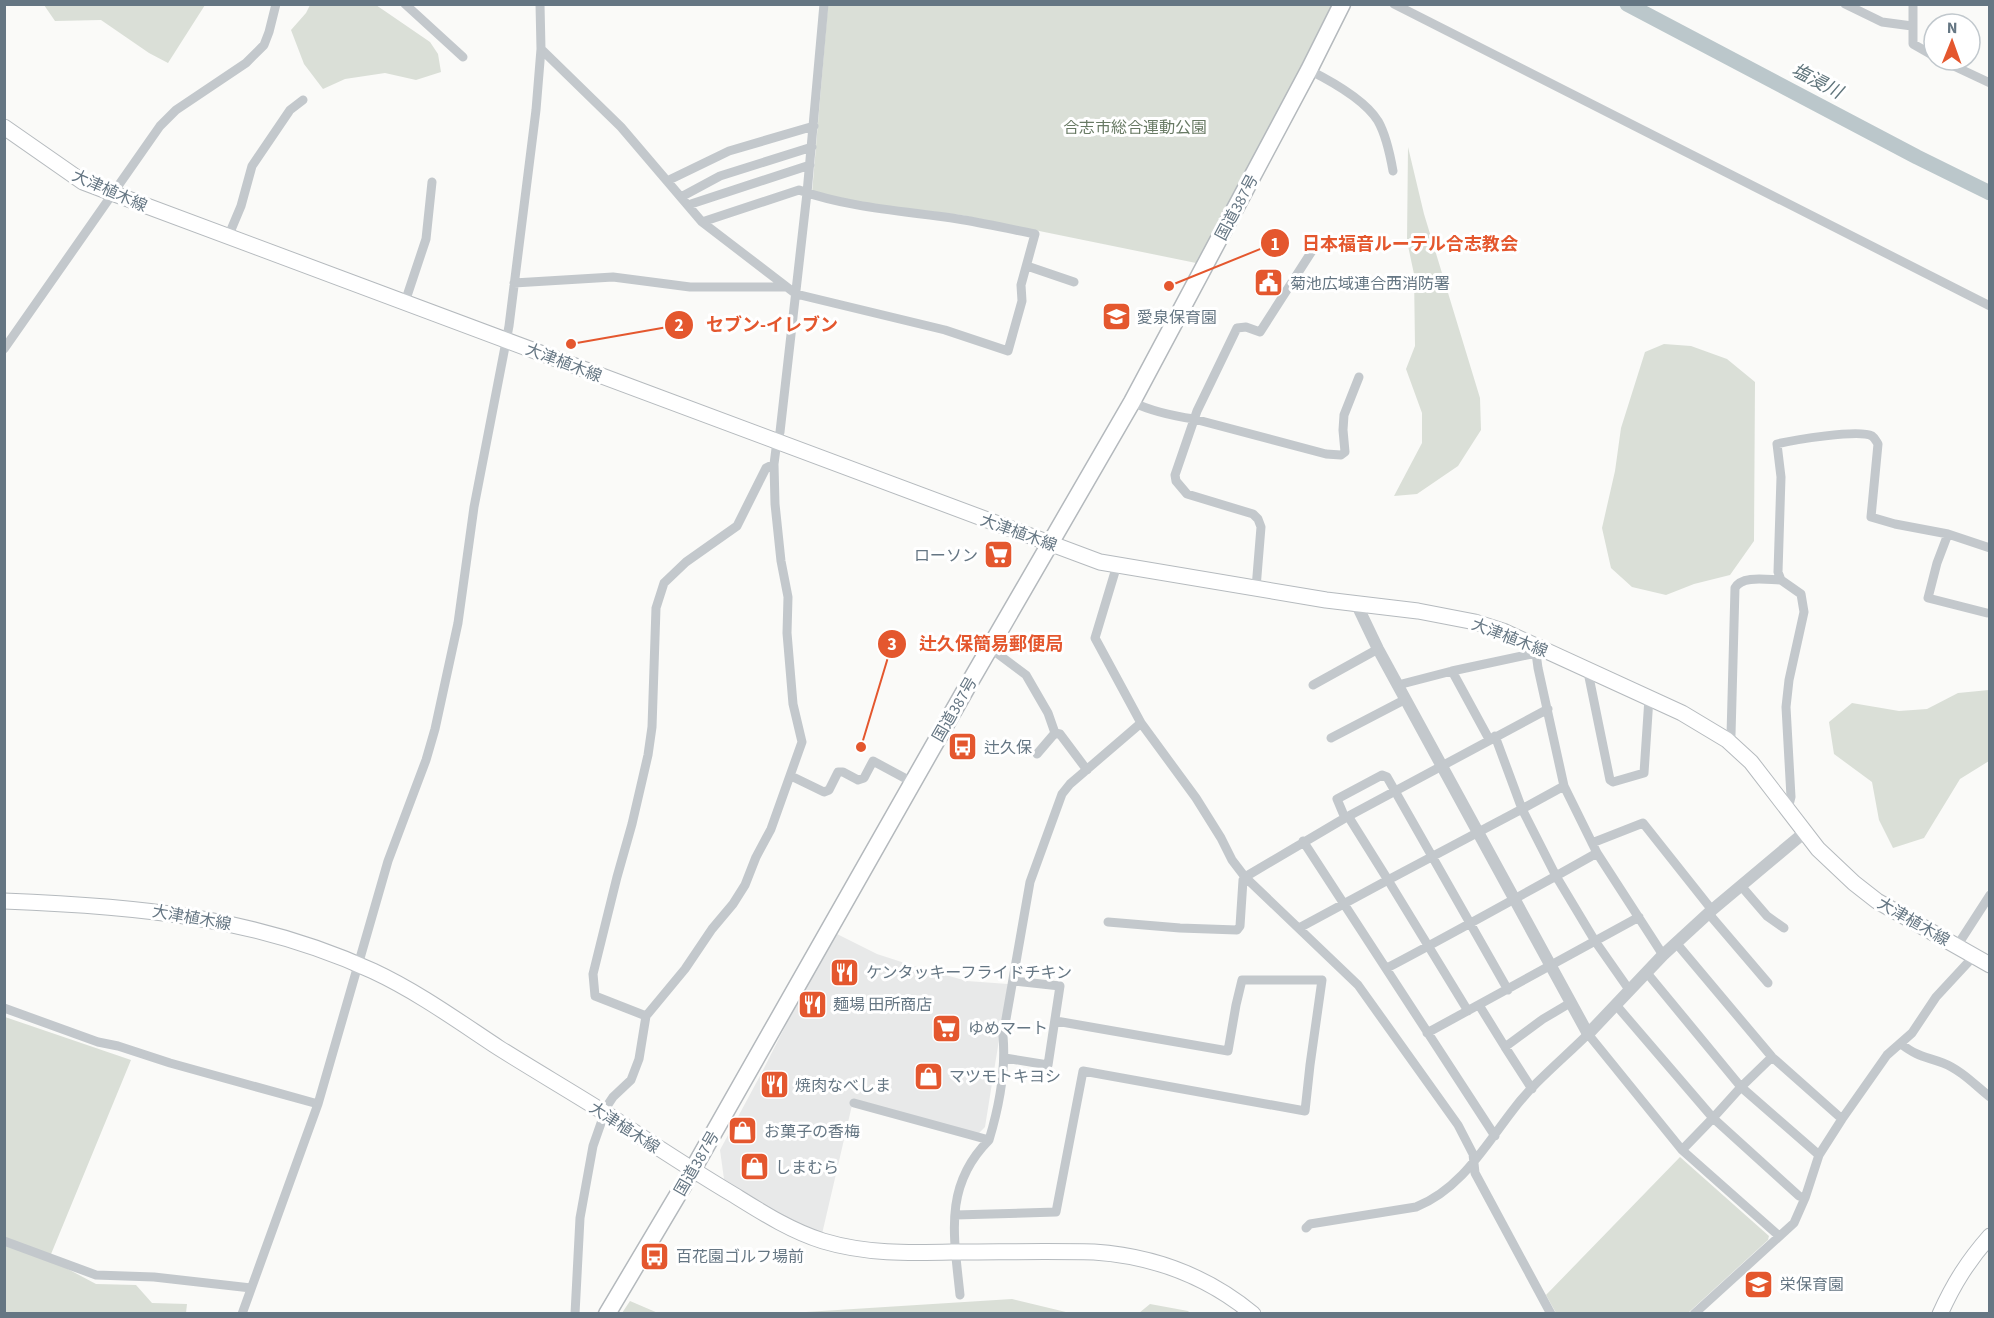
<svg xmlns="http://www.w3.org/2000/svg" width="1994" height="1318" font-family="'Source Sans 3','Noto Sans JP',sans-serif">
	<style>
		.built { fill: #e8e9e9 }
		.green { fill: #dadfd7 }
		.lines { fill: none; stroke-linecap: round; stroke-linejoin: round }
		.river { stroke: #bbc7cb; stroke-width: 15 }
		.primary-casing { stroke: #b5babe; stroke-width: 17 }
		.trunk-casing { stroke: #b4b9bd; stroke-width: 19 }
		.minor { stroke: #c3c8cc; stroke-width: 9 }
		.tertiary { stroke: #c3c8cc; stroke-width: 12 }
		.primary { stroke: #fff; stroke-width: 15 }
		.trunk { stroke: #fff; stroke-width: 16 }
		.labels { text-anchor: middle; stroke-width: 6; stroke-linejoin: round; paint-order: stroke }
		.park-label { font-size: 16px; fill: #687a64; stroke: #fff }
		.street-label { font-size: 16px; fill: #657683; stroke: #fff }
		.poi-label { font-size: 16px; fill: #657683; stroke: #fff; text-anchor: start }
		.water-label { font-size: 18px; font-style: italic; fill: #60757c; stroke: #fff }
		.leader { fill: none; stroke: #e4572e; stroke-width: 2 }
		.callout-dot { fill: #e4572e; stroke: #fff; stroke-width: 2 }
		.mark-label { font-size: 18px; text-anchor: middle; font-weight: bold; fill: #fff }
		.callout-label { font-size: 18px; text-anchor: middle; font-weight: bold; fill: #e4572e; stroke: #fff; stroke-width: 6; stroke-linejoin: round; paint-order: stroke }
	</style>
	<rect width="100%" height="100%" fill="#fafaf8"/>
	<!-- built -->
	<path class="built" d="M837,934L877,954L917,967L967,981L1008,984L985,1127L978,1134L853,1101L822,1234L774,1211L724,1179L720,1150L761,1074L796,1005Z"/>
	<!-- green -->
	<path class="green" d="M44,5H205L168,63L149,53L101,20L55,21Z
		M310,5H376L430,42L438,54L441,72L416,80L385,73L345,79L323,89L304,64L291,30L306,13Z
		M828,5H1333L1201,264L961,215L877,205L812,193Z
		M1408,147L1424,214L1480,398L1481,430L1458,466L1417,494L1394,496L1422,443V413L1406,369L1415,346L1414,274L1407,241Z
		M1664,344L1691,346L1727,359L1755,382L1754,541L1730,575L1694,584L1666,595L1632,587L1611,568L1602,528L1615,471L1621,428L1645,352Z
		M1989,690V761L1960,779L1924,838L1893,848L1879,820L1872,782L1834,754L1829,722L1852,703L1899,711L1927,709L1958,693Z
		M5,1017L131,1060L49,1259L96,1284L136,1285L152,1303L187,1304L186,1313L5,1314Z
		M1680,1157L1769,1236L1768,1240L1688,1313H1556L1546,1295Z
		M1012,1299L1070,1313H806V1312Z
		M630,1301L658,1313H622Z
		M1150,1304L1188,1311L1190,1313H1139Z"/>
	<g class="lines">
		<!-- river -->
		<path class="river" d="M1627,4L1917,157L1990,193"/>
		<defs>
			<path id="primary" d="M4,127L83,182L112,193L1100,562L1326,600L1418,611L1475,622L1503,631L1682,713L1727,740L1751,762L1818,849L1854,883L1877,901L1990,965
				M4,901C134,906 253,916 373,971C418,992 458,1021 499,1048C534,1070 570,1091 605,1113C648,1141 690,1169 734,1195C763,1213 791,1231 823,1241C866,1254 908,1253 952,1252C999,1252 1046,1251 1094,1252C1153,1256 1207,1276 1253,1314
				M1940,1314C1954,1283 1968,1261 1990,1236"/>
			<path id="trunk" d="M607,1314L692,1171L967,687L1132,402L1309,70L1342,4"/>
		</defs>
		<!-- primary casing -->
		<use href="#primary" class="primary-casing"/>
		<!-- trunk casing -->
		<use href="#trunk" class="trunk-casing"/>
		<!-- minor -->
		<path class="minor" d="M405,4L463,57
			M1394,4L1990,306
			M1845,4L1882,22L1912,26
			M1913,4V44L1934,56
			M541,49L621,127L702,222L796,294L945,330L1008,351L1022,301L1021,285L1035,234C1009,229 984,223 958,219C905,211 849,208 799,190L702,222
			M1941,60L1990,83
			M1309,70C1331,81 1365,100 1378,121C1386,135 1390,154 1393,171
			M667,181L729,151L814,126
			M681,197L720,176L812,147
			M688,205L810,165
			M228,237L241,206L252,166L290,110L303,100
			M1027,266L1074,282
			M514,283L613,277L690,287H786
			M405,302L426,239L432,182
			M4,349L160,126L176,110L246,63L264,45L269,32L276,4
			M1132,402C1151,411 1173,416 1194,419L1326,454L1341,455L1345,452L1343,430L1344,415L1359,377
			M1948,534L1937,563L1928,598L1987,613
			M1117,565L1095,638L1141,723L1196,798L1221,838L1232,860L1245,877L1358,985L1458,1125L1473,1154L1475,1173L1551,1314
			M1256,588L1261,527L1258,519L1253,514L1187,494L1176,481L1175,475L1197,411L1237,328L1246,327L1260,332L1312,251
			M1535,646L1538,668L1564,786L1597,853L1663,955
			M990,648L1026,675L1048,713L1055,733L1060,734L1087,770
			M1590,670L1589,677L1610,780L1613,782L1644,773L1649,698
			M1313,685L1378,649
			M1398,685L1452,671
			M1495,736L1522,809L1564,786
			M1331,738L1406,699
			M1489,739L1452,671L1536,653
			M1729,742L1731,735L1735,588C1742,575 1768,580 1781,580
			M1037,754L1055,733
			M791,776L824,792L829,790L838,772H843L858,780L864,778L873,761L912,782
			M1788,809L1791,797L1786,707L1789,680L1804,612L1801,594L1781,580L1778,572L1781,477L1777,444C1793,440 1859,429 1872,436C1875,438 1876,441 1878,444L1871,517L1895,524L1948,534L1990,548
			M1345,818L1337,799L1382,775L1387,777L1508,990
			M1303,841L1495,1136
			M1592,843L1643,823L1712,910
			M1597,853L1556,876L1595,941L1630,991
			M1742,887L1767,916L1784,928
			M1709,914L1768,983
			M1108,922L1180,928L1237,930L1240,926L1243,880L1245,877L1345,818L1548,709
			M1299,928L1388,880L1348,816
			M1677,944L1772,1057L1842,1119
			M1957,946L1990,895
			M1387,968C1444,938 1500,907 1556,876L1522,809L1388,880L1468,1011
			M1479,1005L1505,1047
			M1616,1005L1713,1118L1741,1087L1647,973
			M4,1008L98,1042L118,1046L170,1063L318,1104
			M646,1016L595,996L593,974L617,877L632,824L648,755L652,727L656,608L664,583L686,562L737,526L766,468L774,464
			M1427,1033L1639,917
			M1901,1044C1918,1057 1924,1056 1943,1063C1961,1070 1975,1085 1990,1097
			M1772,1057L1741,1087L1819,1155
			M1005,1058L1048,1065L1060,986L1013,981
			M1532,1089L1505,1047L1543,1019L1570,1003
			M854,1103L989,1140C999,1107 1006,1070 1003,1036L1030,882L1062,794L1070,784L1141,723
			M1682,1150L1713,1118L1799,1196L1805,1198
			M955,1215L1056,1212L1083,1071L1305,1111L1310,1065L1322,980H1242L1236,1005L1228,1051L1056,1021
			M1306,1228L1310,1224L1416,1207C1461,1189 1485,1146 1513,1110C1534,1082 1563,1059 1588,1034L1682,1150L1779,1236
			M4,1241L96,1275L154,1277L251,1288
			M960,1295C954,1236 943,1186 989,1140
			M242,1314L318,1104L388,861L426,760L435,729L458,623L474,507L509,326L536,110L541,49L540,4
			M575,1314L580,1218L593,1146L607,1106L613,1097L631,1080L639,1059L646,1016L685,969L712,929L733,904L745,885L756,857L771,829L802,742L793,704L787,633L788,597L781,561L775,504L774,464L777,441L780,432L807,193L824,4
			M1694,1314L1794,1223L1805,1198L1819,1155L1842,1119L1887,1055L1912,1033L1936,997L1974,956"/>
		<!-- tertiary -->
		<path class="tertiary" d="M1356,603L1378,649L1588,1034L1663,955L1712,910L1805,832"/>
		<!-- primary -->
		<use href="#primary" class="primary"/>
		<!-- trunk -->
		<use href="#trunk" class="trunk"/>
	</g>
	<!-- icons -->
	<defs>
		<symbol id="civic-square" viewBox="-11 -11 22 22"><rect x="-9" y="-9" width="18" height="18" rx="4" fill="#e4572e" stroke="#fff"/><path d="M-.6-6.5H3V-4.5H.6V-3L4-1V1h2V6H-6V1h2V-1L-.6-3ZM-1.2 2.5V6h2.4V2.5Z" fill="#fff"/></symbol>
		<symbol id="school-square" viewBox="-11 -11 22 22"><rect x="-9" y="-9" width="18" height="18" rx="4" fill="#e4572e" stroke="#fff"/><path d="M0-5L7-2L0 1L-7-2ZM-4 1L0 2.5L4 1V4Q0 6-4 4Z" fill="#fff"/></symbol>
		<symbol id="supermarket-square" viewBox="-11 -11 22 22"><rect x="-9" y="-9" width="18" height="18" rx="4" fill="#e4572e" stroke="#fff"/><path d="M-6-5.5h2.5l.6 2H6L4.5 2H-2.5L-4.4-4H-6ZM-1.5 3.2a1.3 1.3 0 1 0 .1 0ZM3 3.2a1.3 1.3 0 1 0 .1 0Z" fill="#fff"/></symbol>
		<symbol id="bus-square" viewBox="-11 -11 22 22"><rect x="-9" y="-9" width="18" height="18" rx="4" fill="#e4572e" stroke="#fff"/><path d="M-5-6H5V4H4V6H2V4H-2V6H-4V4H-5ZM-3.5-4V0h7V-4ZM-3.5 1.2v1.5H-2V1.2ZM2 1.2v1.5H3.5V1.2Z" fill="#fff"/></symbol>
		<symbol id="restaurant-square" viewBox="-11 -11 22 22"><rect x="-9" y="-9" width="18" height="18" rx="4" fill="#e4572e" stroke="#fff"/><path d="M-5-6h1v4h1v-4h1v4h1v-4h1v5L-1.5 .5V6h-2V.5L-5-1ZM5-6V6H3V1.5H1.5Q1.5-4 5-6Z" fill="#fff"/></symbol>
		<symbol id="shop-square" viewBox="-11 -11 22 22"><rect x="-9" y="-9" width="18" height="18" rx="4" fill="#e4572e" stroke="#fff"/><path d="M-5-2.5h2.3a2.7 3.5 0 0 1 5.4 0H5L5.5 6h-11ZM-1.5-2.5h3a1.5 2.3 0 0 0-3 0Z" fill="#fff"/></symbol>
	</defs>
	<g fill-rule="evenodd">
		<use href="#civic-square" x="1252" y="266" width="33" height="33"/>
		<use href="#school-square" x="1100" y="300" width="33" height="33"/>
		<use href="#supermarket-square" x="982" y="538" width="33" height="33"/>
		<use href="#bus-square" x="946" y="730" width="33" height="33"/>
		<use href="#restaurant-square" x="828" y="956" width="33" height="33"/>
		<use href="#restaurant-square" x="796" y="988" width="33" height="33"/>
		<use href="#supermarket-square" x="930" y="1012" width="33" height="33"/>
		<use href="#shop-square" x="912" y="1060" width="33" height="33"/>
		<use href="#restaurant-square" x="758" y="1068" width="33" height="33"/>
		<use href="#shop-square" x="726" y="1114" width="33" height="33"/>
		<use href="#shop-square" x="738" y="1150" width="33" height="33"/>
		<use href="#bus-square" x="638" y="1240" width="33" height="33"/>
		<use href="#school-square" x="1742" y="1268" width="33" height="33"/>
	</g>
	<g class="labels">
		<!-- park labels -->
		<g class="park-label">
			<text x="1135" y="133">合志市総合運動公園</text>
		</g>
		<!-- street labels -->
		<g class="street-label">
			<text transform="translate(110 190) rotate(24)" y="6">大津植木線</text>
			<text transform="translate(1236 207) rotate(-62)" y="6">国道387号</text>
			<text transform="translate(564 362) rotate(21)" y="6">大津植木線</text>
			<text transform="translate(1019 532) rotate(20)" y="6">大津植木線</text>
			<text transform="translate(1510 637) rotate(21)" y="6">大津植木線</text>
			<text transform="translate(954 709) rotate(-60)" y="6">国道387号</text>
			<text transform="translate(192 917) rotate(10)" y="6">大津植木線</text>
			<text transform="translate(1914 921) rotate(30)" y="6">大津植木線</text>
			<text transform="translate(625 1127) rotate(33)" y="6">大津植木線</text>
			<text transform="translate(696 1163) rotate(-60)" y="6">国道387号</text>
		</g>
		<!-- poi labels -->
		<g class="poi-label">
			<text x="1290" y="289">菊池広域連合西消防署</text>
			<text x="1137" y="323">愛泉保育園</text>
			<text x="978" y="561" text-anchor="end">ローソン</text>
			<text x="984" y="753">辻久保</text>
			<text x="866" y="978">ケンタッキーフライドチキン</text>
			<text x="833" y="1010">麺場 田所商店</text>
			<text x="968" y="1034">ゆめマート</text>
			<text x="949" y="1082">マツモトキヨシ</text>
			<text x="795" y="1091">焼肉なべしま</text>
			<text x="764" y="1137">お菓子の香梅</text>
			<text x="775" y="1173">しまむら</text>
			<text x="676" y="1262">百花園ゴルフ場前</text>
			<text x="1780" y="1290">栄保育園</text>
		</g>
		<!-- water labels -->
		<g class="water-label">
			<text transform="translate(1817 81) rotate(27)" y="6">塩浸川</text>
		</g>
	</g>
	<!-- callouts -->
	<path class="leader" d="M1169 286L1275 243M571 344L679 325M861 747L892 644"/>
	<g class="callout-dot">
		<circle cx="1169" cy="286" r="6"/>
		<circle cx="571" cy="344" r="6"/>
		<circle cx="861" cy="747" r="6"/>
		<circle cx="1275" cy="243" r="15"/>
		<circle cx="679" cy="325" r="15"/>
		<circle cx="892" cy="644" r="15"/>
	</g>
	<g class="mark-label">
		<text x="1275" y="250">1</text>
		<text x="679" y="331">2</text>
		<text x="892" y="650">3</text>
	</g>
	<g class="callout-label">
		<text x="1410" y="250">日本福音ルーテル合志教会</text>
		<text x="772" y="331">セブン-イレブン</text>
		<text x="991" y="650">辻久保簡易郵便局</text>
	</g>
	<!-- border -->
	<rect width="1994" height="1318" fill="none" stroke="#657683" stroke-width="12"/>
	<!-- north arrow -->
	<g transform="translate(1952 42) rotate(1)"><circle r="28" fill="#ffffff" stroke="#c1c8cd" stroke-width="1.5"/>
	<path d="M0-4.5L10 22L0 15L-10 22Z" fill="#e4572e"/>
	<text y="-9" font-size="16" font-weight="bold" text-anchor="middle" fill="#657683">N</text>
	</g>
</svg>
